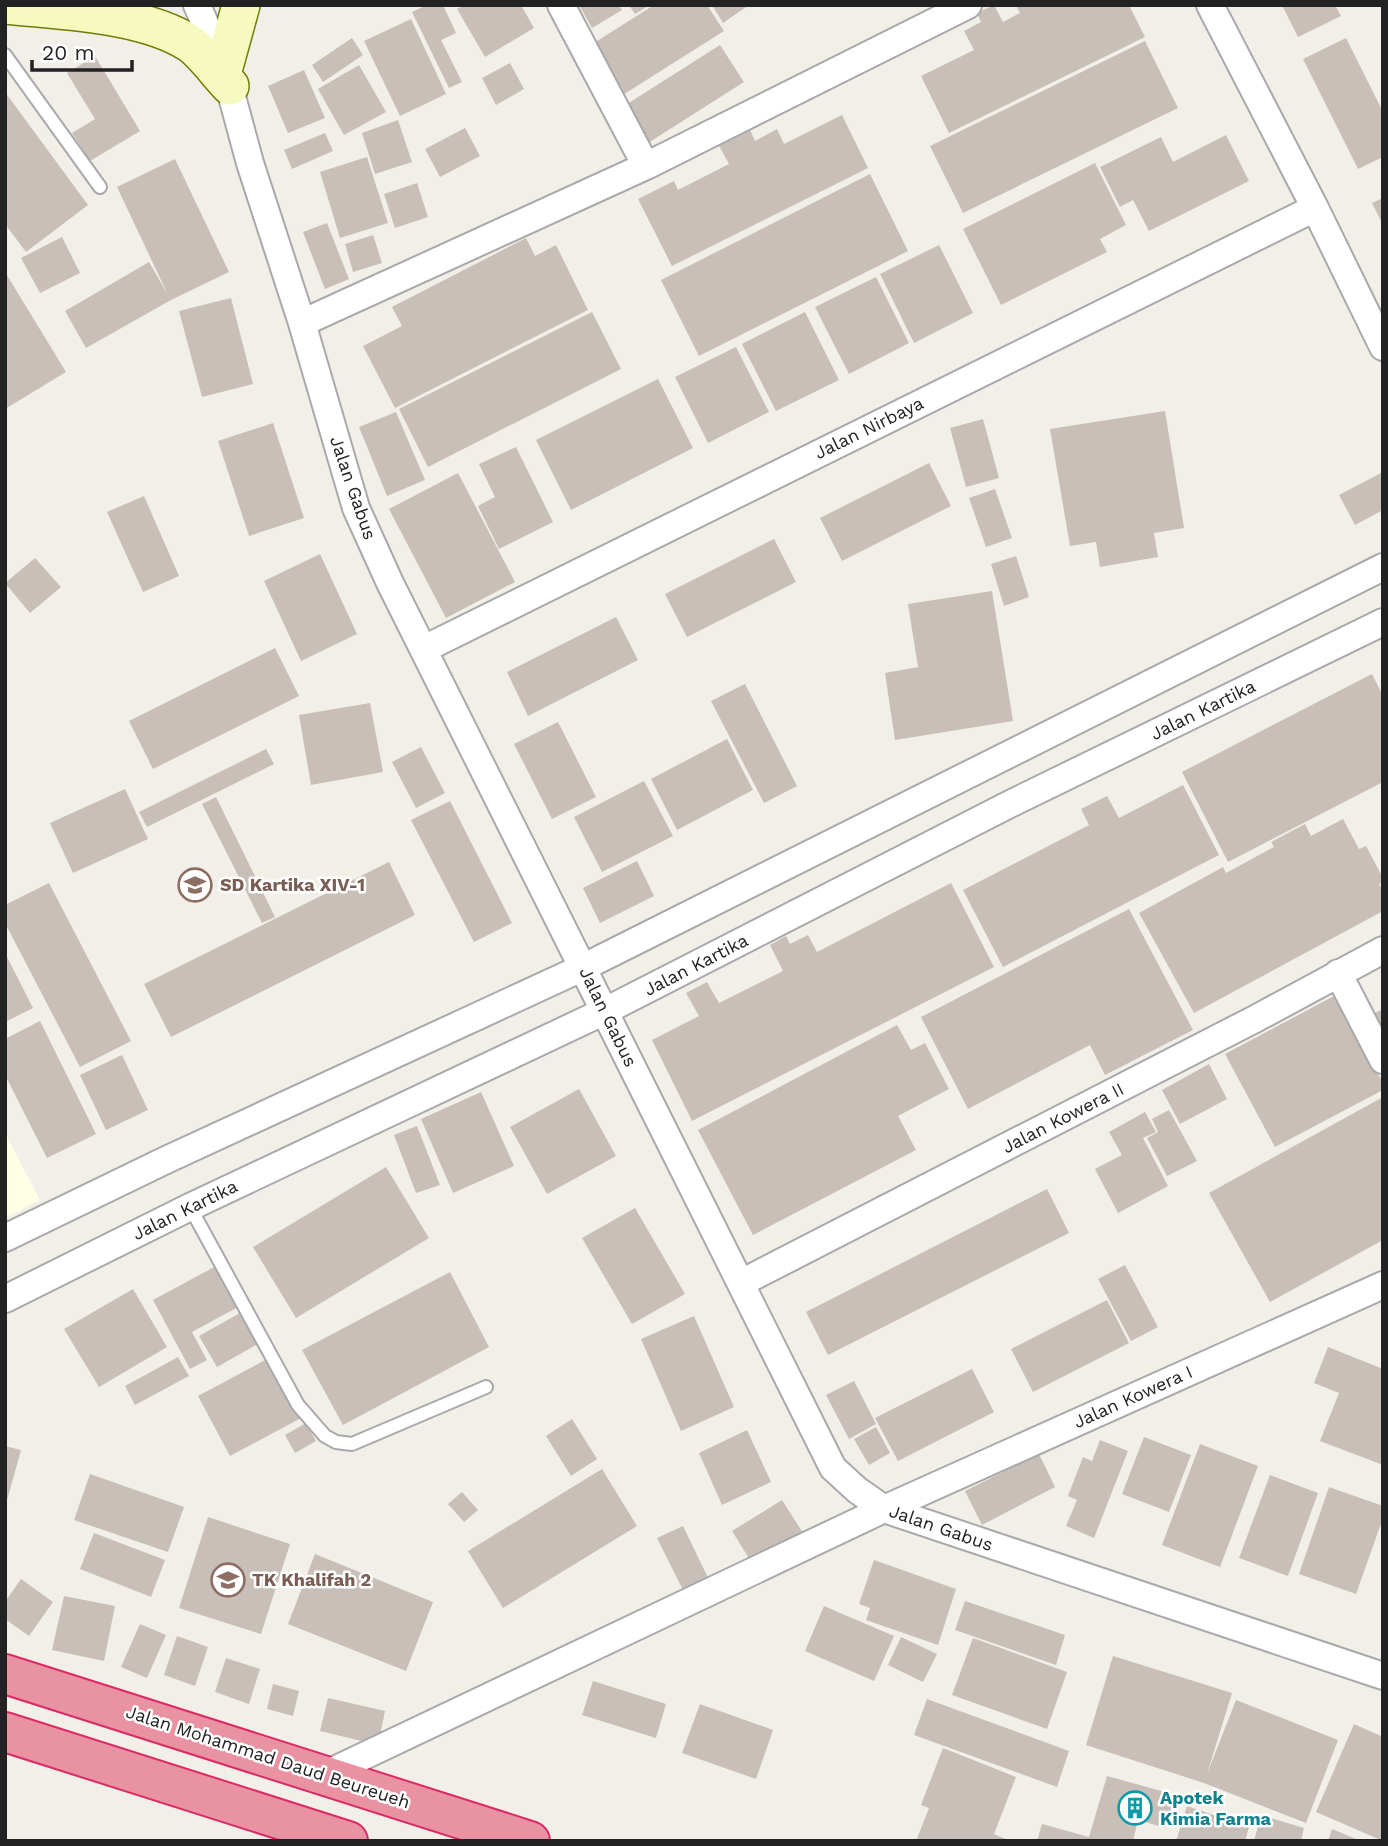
<svg xmlns="http://www.w3.org/2000/svg" width="1388" height="1846" font-family="'Work Sans',sans-serif">
	<style>
		.education { fill: #ffffe5 }
		.building { fill: #c7bfb8 }
		.lines { fill: none; stroke-linecap: round; stroke-linejoin: round }
		.lane-casing { stroke: #a9a9a9; stroke-width: 16 }
		.street-casing { stroke: #a9a9a9; stroke-width: 30 }
		.secondary-casing { stroke: #707d05; stroke-width: 40 }
		.highway-casing { stroke: #dc2a67; stroke-width: 42 }
		.lane { stroke: #fff; stroke-width: 12 }
		.street { stroke: #fff; stroke-width: 26 }
		.secondary { stroke: #f7fabf; stroke-width: 37 }
		.highway { stroke: #e892a2; stroke-width: 38 }
		.labels { text-anchor: middle; stroke-width: 5; stroke-linejoin: round; paint-order: stroke }
		.street-label { font-size: 18px; fill: #222; stroke: #fff }
		.education-label { font-size: 18px; font-weight: bold; fill: #785e54; stroke: #fff; text-anchor: start }
		.culture-label { font-size: 18px; font-weight: bold; fill: #0d838f; stroke: #fff; text-anchor: start }
	</style>
	<rect width="100%" height="100%" fill="#f2efe9"/>
	<!-- education -->
	<path class="education" d="M5,1133L40,1200L5,1218Z"/>
	<!-- building -->
	<path class="building" d="M427,5H443L456,33L441,40L462,82L449,88L412,12Z
		M464,5H521L534,28L485,57L457,9Z
		M579,5H619L622,10L592,28Z
		M629,5H650L635,14Z
		M654,5H707L724,31L618,98L586,48Z
		M712,5H749L723,23Z
		M994,5L1003,22L1020,13L1016,5H1129L1145,37L949,133L921,76L974,50L964,31L981,22L977,13Z
		M1282,5H1335L1341,16L1298,37Z
		M411,19L446,94L400,116L364,41Z
		M352,38L363,55L323,82L312,65Z
		M1346,38L1383,112V157L1358,169L1303,59Z
		M1145,41L1178,108L963,213L930,146Z
		M720,45L744,82L648,143L624,106Z
		M95,56L140,131L90,161L72,133L95,119L67,73Z
		M510,63L524,89L496,105L482,78Z
		M359,65L386,112L344,135L318,89Z
		M304,70L325,118L288,133L268,86Z
		M5,92L88,205L26,252L5,224Z
		M842,115L868,168L672,266L638,199L674,181L678,190L729,164L719,146L750,130L755,141L777,129L784,144Z
		M398,120L412,162L375,174L362,133Z
		M465,128L480,156L440,177L425,149Z
		M325,133L333,151L292,169L284,150Z
		M1226,135L1249,181L1149,231L1133,200L1120,207L1100,167L1161,137L1173,162Z
		M367,157L388,223L340,238L320,172Z
		M175,159L229,272L171,300L86,348L65,311L149,262L168,295L117,187Z
		M1095,163L1126,225L1100,239L1107,252L1001,305L963,229Z
		M870,174L908,251L699,356L661,280Z
		M417,183L428,217L395,228L384,194Z
		M1383,198V225L1372,203Z
		M327,223L349,279L325,289L303,232Z
		M373,235L382,263L353,272L345,244Z
		M62,237L80,273L40,293L21,258Z
		M526,238L535,256L556,245L588,310L395,408L363,346L402,326L392,307Z
		M939,245L973,313L914,343L880,274Z
		M5,272L66,372L5,409Z
		M876,277L909,343L849,374L815,307Z
		M231,298L253,384L202,397L179,311Z
		M592,312L621,369L428,467L399,409Z
		M805,312L839,380L776,411L742,344Z
		M736,347L769,412L708,443L675,377Z
		M658,379L693,448L571,510L536,440Z
		M1165,411L1184,528L1154,533L1158,557L1100,567L1096,542L1070,546L1050,429Z
		M396,412L425,480L387,496L359,427Z
		M983,419L999,478L966,487L950,428Z
		M273,423L304,518L249,536L218,441Z
		M516,447L553,522L499,549L478,506L495,497L479,464Z
		M929,463L951,506L842,561L820,518Z
		M1383,472V510L1355,525L1339,495Z
		M458,473L515,582L446,618L389,509Z
		M995,489L1012,538L986,547L969,498Z
		M144,496L179,576L143,592L107,512Z
		M774,539L796,582L687,637L665,594Z
		M320,554L357,634L301,661L264,581Z
		M1016,556L1029,597L1004,606L991,564Z
		M35,558L61,587L30,613L5,583Z
		M992,591L1013,721L895,740L885,673L918,667L908,604Z
		M616,617L638,660L528,716L507,672Z
		M275,648L299,696L153,769L129,721Z
		M1372,674L1383,696V782L1228,862L1182,772Z
		M745,684L797,786L764,803L711,701Z
		M370,703L383,772L311,785L299,715Z
		M558,722L596,797L552,819L514,744Z
		M727,739L753,790L677,830L651,779Z
		M421,747L445,793L416,808L392,762Z
		M266,749L274,764L147,827L139,812Z
		M644,781L673,836L602,872L574,817Z
		M1183,785L1219,855L1003,967L963,890L1089,825L1081,809L1107,796L1119,818Z
		M125,789L148,839L73,873L50,823Z
		M216,797L275,917L262,923L202,804Z
		M450,801L512,923L474,942L411,820Z
		M1343,819L1359,849L1366,846L1383,878V881L1379,884L1383,891V911L1194,1013L1139,913L1223,867L1226,873L1274,847L1271,842L1305,824L1311,836Z
		M637,861L654,896L600,923L583,888Z
		M389,862L415,915L171,1037L144,984Z
		M49,883L131,1041L80,1067L5,923V905Z
		M951,883L994,967L692,1121L652,1040L699,1016L686,993L707,982L719,1003L783,971L770,945L786,936L790,944L808,935L817,952Z
		M1129,909L1193,1030L1105,1075L1090,1045L968,1109L921,1017Z
		M5,953L33,1008L5,1022Z
		M1336,995L1383,1083V1090L1275,1147L1225,1054Z
		M1383,1009V1032L1373,1014Z
		M40,1021L96,1134L47,1158L5,1075V1039Z
		M897,1025L911,1050L925,1043L949,1089L898,1116L916,1150L753,1235L698,1130Z
		M122,1055L148,1110L106,1130L80,1075Z
		M1209,1064L1227,1099L1180,1124L1162,1090Z
		M579,1089L616,1156L547,1194L510,1127Z
		M481,1092L514,1166L453,1193L421,1119Z
		M1383,1097V1240L1270,1302L1209,1193Z
		M1169,1110L1197,1161L1167,1176L1147,1138L1158,1132L1152,1119Z
		M1145,1112L1156,1132L1143,1138L1168,1186L1118,1213L1095,1169L1122,1155L1109,1132Z
		M417,1126L440,1185L416,1193L394,1135Z
		M386,1167L429,1238L296,1318L253,1247Z
		M1047,1189L1069,1233L828,1355L806,1312Z
		M635,1208L685,1294L632,1324L582,1238Z
		M218,1265L240,1306L192,1332L207,1360L190,1369L153,1300Z
		M1125,1265L1158,1327L1131,1341L1098,1279Z
		M450,1272L489,1347L343,1425L302,1350Z
		M133,1289L167,1347L99,1387L64,1329Z
		M1107,1300L1129,1343L1033,1392L1011,1349Z
		M240,1313L258,1344L217,1367L199,1336Z
		M694,1316L734,1407L681,1431L641,1339Z
		M1328,1347L1383,1369V1465L1320,1441L1339,1393L1314,1383Z
		M178,1357L189,1376L135,1405L125,1386Z
		M269,1358L301,1418L230,1456L198,1396Z
		M972,1369L994,1412L898,1461L875,1418Z
		M854,1381L876,1424L849,1439L826,1395Z
		M572,1419L597,1459L571,1476L546,1436Z
		M306,1423L316,1441L295,1453L285,1435Z
		M876,1427L890,1453L869,1465L854,1439Z
		M747,1430L771,1482L722,1505L699,1453Z
		M1144,1437L1191,1455L1169,1512L1122,1494Z
		M1100,1440L1128,1451L1094,1538L1066,1526L1077,1500L1068,1496L1083,1457L1092,1461Z
		M1200,1444L1258,1466L1220,1567L1162,1545Z
		M5,1446L21,1450L6,1504H5Z
		M1039,1454L1055,1487L982,1525L965,1491Z
		M602,1469L637,1526L503,1608L468,1551Z
		M90,1474L184,1507L168,1552L74,1520Z
		M1270,1475L1318,1493L1288,1576L1239,1558Z
		M1329,1487L1383,1506V1518L1356,1594L1299,1574Z
		M462,1492L478,1510L464,1522L448,1504Z
		M782,1500L805,1536L755,1568L732,1531Z
		M208,1517L290,1544L261,1634L179,1608Z
		M683,1526L711,1584L686,1596L657,1538Z
		M94,1533L165,1560L151,1597L80,1569Z
		M315,1554L433,1602L406,1671L288,1624Z
		M874,1560L956,1589L938,1645L866,1620L870,1608L859,1604Z
		M21,1579L53,1602L29,1636L5,1619V1602Z
		M64,1596L115,1606L104,1661L52,1650Z
		M965,1601L1065,1635L1056,1665L955,1630Z
		M824,1606L894,1636L874,1681L805,1651Z
		M140,1624L166,1635L147,1678L121,1667Z
		M177,1636L208,1647L195,1686L164,1675Z
		M901,1637L937,1654L923,1682L888,1665Z
		M973,1638L1067,1672L1047,1729L952,1695Z
		M1113,1656L1232,1693L1207,1774L1236,1700L1338,1740L1306,1823L1204,1783L1086,1745Z
		M226,1658L260,1669L249,1704L215,1692Z
		M593,1681L666,1704L656,1738L582,1715Z
		M273,1684L299,1691L293,1716L267,1709Z
		M328,1698L385,1711L378,1745L320,1731Z
		M927,1699L1069,1751L1057,1787L914,1735Z
		M700,1704L773,1730L756,1779L682,1753Z
		M1354,1724L1383,1737V1841L1316,1812Z
		M943,1748L1016,1777L994,1834L1010,1841H916L929,1808L921,1805Z
		M1107,1776L1176,1795L1166,1828L1138,1820L1133,1841H1037L1042,1824L1089,1837Z
		M1187,1806L1249,1827L1245,1841H1176Z
		M1261,1815L1304,1828L1301,1841H1254Z
		M1332,1829L1361,1841H1328Z"/>
	<g class="lines">
		<defs>
			<path id="lane" d="M5,55L100,187
				M190,1207L298,1405L325,1436L336,1442L352,1444L486,1387"/>
			<path id="street" d="M197,5L224,67L250,163L302,323L356,508L390,583L833,1468L857,1490L884,1509L1383,1676
				M561,5L646,166
				M1210,5L1315,208L1383,347
				M302,323L646,166L968,5
				M424,649L1315,208
				M1338,973L1383,1060
				M5,1238L166,1160L584,967L1383,567
				M741,1283L1255,1019L1383,950
				M5,1299L190,1207L605,1011L1010,804L1383,622
				M324,1775L884,1509L1383,1285"/>
			<path id="secondary" d="M6,5C61,11 142,13 189,43C203,52 218,74 230,86
				M224,67L241,5"/>
			<path id="highway" d="M5,1674L530,1841
				M5,1732L348,1841"/>
		</defs>
		<!-- lane casing -->
		<use href="#lane" class="lane-casing"/>
		<!-- street casing -->
		<use href="#street" class="street-casing"/>
		<!-- secondary casing -->
		<use href="#secondary" class="secondary-casing"/>
		<!-- highway casing -->
		<use href="#highway" class="highway-casing"/>
		<!-- lane -->
		<use href="#lane" class="lane"/>
		<!-- street -->
		<use href="#street" class="street"/>
		<!-- secondary -->
		<use href="#secondary" class="secondary"/>
		<!-- highway -->
		<use href="#highway" class="highway"/>
	</g>
	<!-- icons -->
	<defs>
		<symbol id="school-ring" viewBox="-11 -11 22 22"><circle r="9.5" fill="#fff" stroke="#8d6e63" stroke-width="1.5"/><path d="M0-5L7-2L0 1L-7-2ZM-4 1L0 2.5L4 1V4Q0 6-4 4Z" fill="#8d6e63"/></symbol>
		<symbol id="building-ring" viewBox="-11 -11 22 22"><circle r="9.5" fill="#fff" stroke="#0f9aa8" stroke-width="1.5"/><path d="M-4-6H4V6H1V3H-1V6H-4ZM-2.5-4.3h1.7v1.8h-1.7ZM.8-4.3h1.7v1.8H.8ZM-2.5-1h1.7V.8h-1.7ZM.8-1h1.7V.8H.8Z" fill="#0f9aa8"/></symbol>
	</defs>
	<g fill-rule="evenodd">
		<use href="#school-ring" x="176" y="866" width="38" height="38"/>
		<use href="#school-ring" x="209" y="1561" width="38" height="38"/>
		<use href="#building-ring" x="1116" y="1789" width="38" height="38"/>
	</g>
	<g class="labels">
		<!-- street labels -->
		<g class="street-label">
			<text transform="translate(869 428) rotate(-26)" y="6">Jalan Nirbaya</text>
			<text transform="translate(353 488) rotate(71)" y="6">Jalan Gabus</text>
			<text transform="translate(1203 710) rotate(-26)" y="6">Jalan Kartika</text>
			<text transform="translate(696 965) rotate(-27)" y="6">Jalan Kartika</text>
			<text transform="translate(608 1017) rotate(64)" y="6">Jalan Gabus</text>
			<text transform="translate(1063 1118) rotate(-27)" y="6">Jalan Kowera II</text>
			<text transform="translate(185 1210) rotate(-26)" y="6">Jalan Kartika</text>
			<text transform="translate(1133 1397) rotate(-24)" y="6">Jalan Kowera I</text>
			<text transform="translate(941 1528) rotate(19)" y="6">Jalan Gabus</text>
			<text transform="translate(268 1757) rotate(18)" y="6">Jalan Mohammad Daud Beureueh</text>
		</g>
		<!-- education labels -->
		<g class="education-label">
			<text x="220" y="891">SD Kartika XIV-1</text>
			<text x="252" y="1586">TK Khalifah 2</text>
		</g>
		<!-- culture labels -->
		<g class="culture-label">
			<text x="1160" y="1804">Apotek<tspan x="1160" dy="21">Kimia Farma</tspan></text>
		</g>
	</g>
	<!-- border -->
	<rect width="1388" height="1846" fill="none" stroke="#222222" stroke-width="14"/>
	<!-- scale -->
	<path d="M32 60v10h100v-10" fill="none" stroke="#222222" stroke-width="3.5"/>
	<text x="42" y="60" font-size="21" fill="#222222" stroke="#ffffff" stroke-width="5" paint-order="stroke">20 m</text>
</svg>
